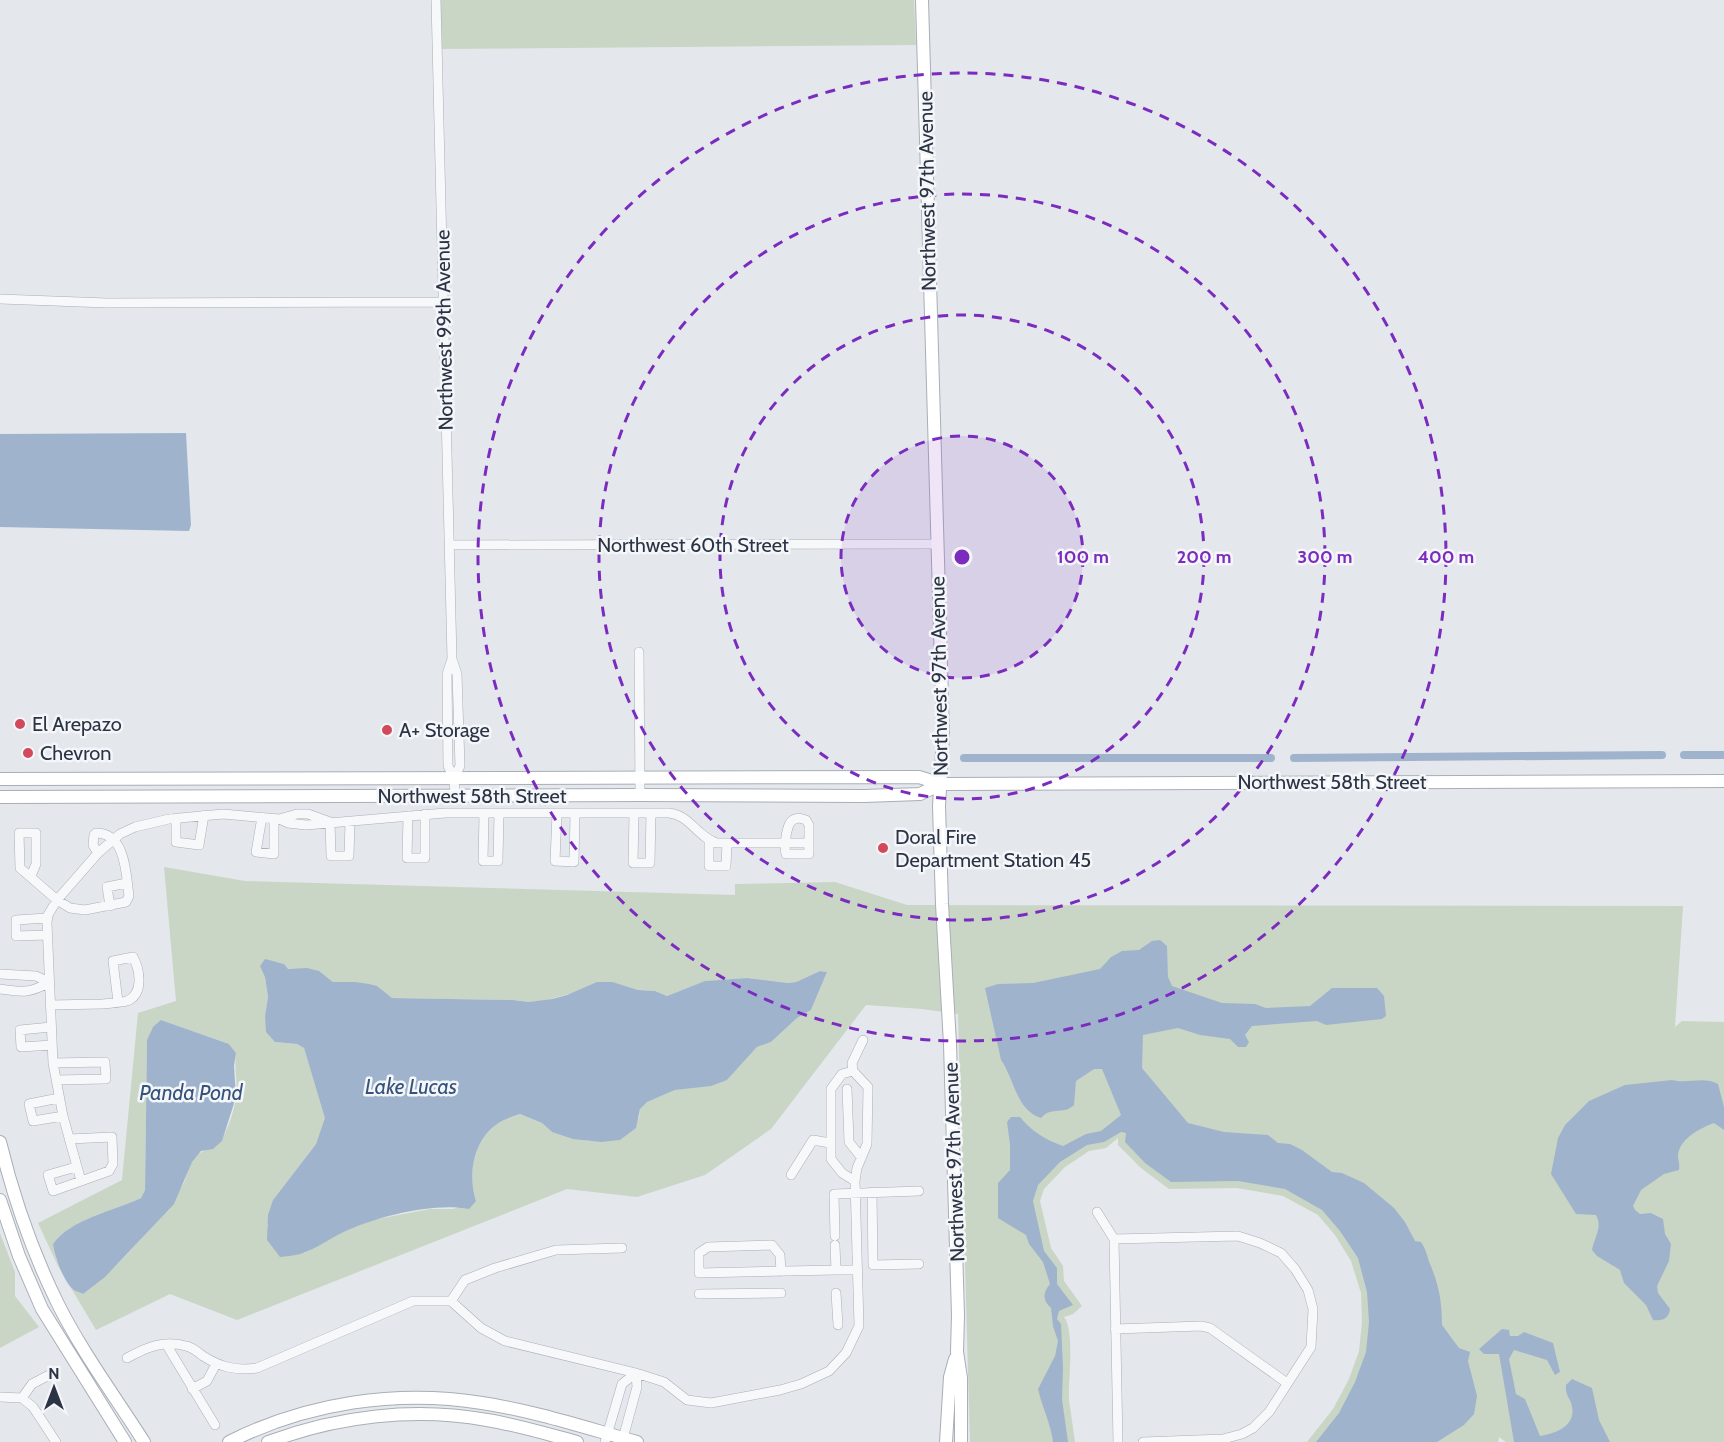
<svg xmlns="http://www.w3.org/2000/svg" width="1724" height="1442" font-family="Cabin,sans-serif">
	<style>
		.green { fill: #c9d6c5; fill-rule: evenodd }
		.water { fill: #9fb4cc }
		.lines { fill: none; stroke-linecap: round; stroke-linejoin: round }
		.canal { stroke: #9fb4cc; stroke-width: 8 }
		.street-casing { stroke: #a9aeb7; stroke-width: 10 }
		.secondary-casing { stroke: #a9aeb7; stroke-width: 14 }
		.street { stroke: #f7f8fa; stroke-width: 9 }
		.secondary { stroke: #fff; stroke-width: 12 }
		.ring { fill: none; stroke: #7b2cbf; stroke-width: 3; stroke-dasharray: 10 8 }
		.poi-dot { fill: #d1495b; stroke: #f4f6f9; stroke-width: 2 }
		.labels { text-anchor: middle; stroke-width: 5; stroke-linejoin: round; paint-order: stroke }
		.street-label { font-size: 20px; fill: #2b3445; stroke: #f4f6f9 }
		.poi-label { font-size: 20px; fill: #2b3445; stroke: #f4f6f9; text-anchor: start }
		.water-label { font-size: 21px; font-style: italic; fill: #34527a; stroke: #f4f6f9 }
		.centre { fill: #7b2cbf; stroke: #f4f6f9; stroke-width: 3 }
		.ring-label { font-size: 18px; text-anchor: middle; font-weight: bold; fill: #7b2cbf; stroke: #f4f6f9; stroke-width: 5; stroke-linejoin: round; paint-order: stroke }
	</style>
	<rect width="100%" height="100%" fill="#e4e7ec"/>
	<!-- green -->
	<path class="green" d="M437,0H914L916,45L436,49Z
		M164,867L245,881L735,895V884L835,882L907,905L1683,906L1675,1027L1682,1021L1724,1022V1442H1506L1499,1437L1498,1442H1307L1333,1409L1349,1379L1359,1351L1362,1322L1361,1293L1351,1261L1335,1235L1318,1215L1283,1196L1237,1188L1169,1189L1141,1168L1118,1145V1138L1106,1148L1089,1151L1065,1167L1044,1189L1040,1201L1051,1248L1063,1266L1064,1281L1082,1306L1073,1314L1064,1317C1075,1330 1068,1382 1069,1400C1071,1414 1073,1428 1075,1442H970L958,1014L922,1009L866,1005L771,1129L705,1175L637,1197L567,1189L237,1320L170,1294L96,1330L58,1266L38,1223L122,1180L138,1013L176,1001ZM276,962L284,964L287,969C302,968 322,972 333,982C363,986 365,977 392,998L513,1000L529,1002L543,1001L613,982L638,990L655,991L667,996L706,981L747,978L788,983L796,982L820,971L827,972L811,1010L797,1018L771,1042L757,1047L727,1080L675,1090L646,1102L640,1109L639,1118L620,1140L589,1141L552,1132L542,1123L520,1114C515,1116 508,1118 502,1121C474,1136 467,1173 476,1201L453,1209H430L372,1220L347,1230L304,1253L267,1227L273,1200L316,1144L326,1118L304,1048L297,1044L275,1042L265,1016L268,997L265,977ZM161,1020L229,1044L236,1053C234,1068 238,1083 236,1098C234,1110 230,1123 225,1133C217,1153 202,1145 192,1161C187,1169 187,1179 182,1186C156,1224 120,1266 83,1294C67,1280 55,1266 53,1244C69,1220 115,1210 141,1198L145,1190L147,1040Z
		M0,1233L15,1272V1296L39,1327L0,1348Z"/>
	<!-- water -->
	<path class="water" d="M186,433L191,525L189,531L0,527V434Z
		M1160,940L1167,946L1168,977L1172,986L1222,1003L1255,1004L1266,1008L1310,1006L1332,988H1377L1384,996L1386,1016L1382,1019L1326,1025L1317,1021L1252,1026L1245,1035L1249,1042L1246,1047H1238L1230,1039L1200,1035L1178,1028L1143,1035L1142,1068L1188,1123L1224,1132L1268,1135L1278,1143L1290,1144L1302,1150L1332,1172L1342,1173L1364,1183L1394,1208L1405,1222L1415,1241L1421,1242C1426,1249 1427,1256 1430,1264C1439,1285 1442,1302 1442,1325L1459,1348L1470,1352L1468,1361L1477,1396L1474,1414L1464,1425L1437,1442H1316L1339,1413L1355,1382L1366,1352L1369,1322L1367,1292L1358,1258L1340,1231L1322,1210L1285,1189L1238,1181L1171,1182L1145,1163L1125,1142L1126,1133L1121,1132L1104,1142L1087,1145L1060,1162L1038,1185L1033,1201L1044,1251L1057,1268V1284L1073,1305L1059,1311L1057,1319L1061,1324L1063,1368L1062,1399L1068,1442H1053C1051,1424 1042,1407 1038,1389L1055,1356L1058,1341L1053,1326L1051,1308C1042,1300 1043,1292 1050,1284L1043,1262L1029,1244L1026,1235L998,1218V1183L1010,1170V1144L1007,1122L1011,1117H1020C1031,1131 1046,1140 1063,1146L1086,1134L1101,1131L1121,1115L1102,1069H1094L1076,1081L1074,1105C1071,1107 1068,1110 1065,1110C1055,1112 1049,1109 1041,1118C1016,1110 1014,1078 1001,1060L985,988L998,984L1033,983L1100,969L1111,957L1122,951L1139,950L1152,941Z
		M265,959L284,964L288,969L307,968L319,971L333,982H355L369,984L377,986L392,998L513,1000L529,1002L552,999L567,995L597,982H613L638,990L655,991L667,996L705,981L747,978L788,983L796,982L820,971L827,972L811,1010L797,1018L771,1042L757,1047L727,1080L711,1086L675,1090L647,1102L640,1109L636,1128L620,1140L601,1142L573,1139L552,1132L542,1123L520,1114C514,1116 508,1118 502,1121C474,1136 467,1173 476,1201L469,1209C435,1202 379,1216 348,1230C334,1236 316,1249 303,1253C295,1256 287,1256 280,1257L267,1240L268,1215L273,1200L316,1144L325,1118L304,1048L297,1044L275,1042L266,1032L265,1016L268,997L265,977L260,966Z
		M161,1020L229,1044L236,1053L234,1066L236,1097L222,1141L213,1149L201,1151L192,1162L174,1204L105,1277L83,1294C80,1292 77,1292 74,1290C64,1283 54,1255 53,1244C69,1220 115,1210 141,1198L145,1190L147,1040L153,1027Z
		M1672,1080C1688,1084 1704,1076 1718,1084L1724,1107V1130L1714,1123C1701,1128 1680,1138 1678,1155C1678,1160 1680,1164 1679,1170L1664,1174L1641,1190L1633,1206L1635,1210L1640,1214L1651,1213L1663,1219L1665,1234L1671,1244L1669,1261L1657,1286L1658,1293L1670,1309C1669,1319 1662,1321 1653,1320L1646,1305L1624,1283L1620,1270L1597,1256L1592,1250C1594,1237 1603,1228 1596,1215L1576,1214L1551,1174L1558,1138L1565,1125L1589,1101L1625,1085Z
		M1502,1329L1509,1330L1510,1336H1518L1524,1332L1553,1343L1560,1372L1555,1375L1547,1360L1514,1350L1509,1359L1516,1394L1525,1399L1540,1436C1555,1434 1576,1426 1572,1407C1571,1398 1565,1397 1566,1385L1572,1379L1592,1388L1599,1420L1610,1442H1514L1499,1354H1484L1479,1349Z"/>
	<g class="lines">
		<!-- canal -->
		<path class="canal" d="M1684,755H1724
			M964,758H1271
			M1294,758L1662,755"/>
		<defs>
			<path id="street" d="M436,0L452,659L457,674L460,766L454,778
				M0,299L107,303L443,302
				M449,545L936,544
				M639,652L640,795
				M452,659L447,674L448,766L454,778L455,796
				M484,813L483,861H498L499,813
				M557,813L555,861L574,862L575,813
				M634,813L633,863H650L651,813
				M408,816L407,858H425V814
				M262,817L256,852L274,854V819
				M176,818V842L199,845L204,815
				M799,818L806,820L809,825V854H786C784,847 786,830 790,823C792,819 795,819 799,818Z
				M279,819L288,823L306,825L445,813H669C690,815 697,837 717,843H809
				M330,822L331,856H349L350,822
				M709,840V866H726L727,843
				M31,876L36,864V833H19L20,868L57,900L70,908L85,910L126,902L129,896C126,874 126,833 96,833L94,835L93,845L98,853
				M110,906L107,887L127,883
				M47,918L16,920V936L47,935
				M0,974L36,976L49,982
				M0,989C21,992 30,994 49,982
				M50,1005L102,1004C110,1003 120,1003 127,1001C144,994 140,970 133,957L113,961L118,1002
				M51,1027L20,1030L21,1047L52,1045
				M53,1063L105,1062L106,1079L56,1080
				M847,1089L849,1142L861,1157
				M59,1098L29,1104L33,1121L63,1116
				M69,1139L112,1137L113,1164L109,1171L53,1191L48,1175L76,1167
				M791,1175L813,1140L830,1143
				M81,1181L63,1116L53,1063L47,923L48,915L57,900L98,853L120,834L135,827L169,819L223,814L279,819L297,814H308L330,822
				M855,1181L842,1173L831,1159V1089L842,1074L853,1071L852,1063L863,1040
				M872,1192L873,1265L919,1264
				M1097,1212L1114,1239L1118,1442
				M835,1236L834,1194L919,1191
				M1114,1239L1238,1236L1260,1243L1281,1253L1295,1269L1308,1290L1313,1309L1311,1347L1269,1412L1253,1428L1242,1434L1223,1439L1143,1442
				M836,1270H858
				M781,1272L780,1255L772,1245L708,1247L699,1253V1273L836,1270L835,1245
				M836,1293L838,1325
				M699,1294L781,1293
				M451,1301L465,1280L495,1268L556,1250L622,1248
				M1115,1329L1201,1326L1210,1328L1287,1383
				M166,1344L215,1425
				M127,1358C147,1347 163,1340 186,1346C192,1347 198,1352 203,1356C220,1367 236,1371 257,1368L413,1301H451L481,1328L505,1341L636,1373L664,1382L687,1400L711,1403L780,1390L801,1384L829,1371L846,1353L859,1326L855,1181L857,1168L867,1144L868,1087L853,1071
				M192,1389L207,1381L216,1364
				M0,1397L22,1398L32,1384L53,1373
				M22,1398L33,1407L56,1442
				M605,1442L622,1384L636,1373
				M622,1442L637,1387L636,1373"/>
			<path id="secondary" d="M922,0L943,736L939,806L942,904L950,1044L958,1315L957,1352L961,1378V1442
				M0,779L919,777L941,784L1724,781
				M0,797L640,795L864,796L920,794L941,784
				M0,1142C13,1196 32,1251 57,1302C80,1349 116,1398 144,1442
				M0,1200L19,1256L42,1309L125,1442
				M229,1442C306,1403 397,1389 482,1403C535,1411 586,1428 637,1442
				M268,1442C338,1416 414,1407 487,1420C517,1425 547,1434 577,1442
				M946,1442L950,1377L955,1359"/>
		</defs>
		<!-- street casing -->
		<use href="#street" class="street-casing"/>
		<!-- secondary casing -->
		<use href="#secondary" class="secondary-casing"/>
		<!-- street -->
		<use href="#street" class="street"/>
		<!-- secondary -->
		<use href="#secondary" class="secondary"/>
	</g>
	<!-- distance rings -->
	<circle cx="962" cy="557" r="121" fill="#7b2cbf" fill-opacity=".12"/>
	<g class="ring">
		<circle cx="962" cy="557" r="121"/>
		<circle cx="962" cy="557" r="242"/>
		<circle cx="962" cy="557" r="363"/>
		<circle cx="962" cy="557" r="484"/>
	</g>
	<!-- markers -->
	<g class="poi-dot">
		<circle cx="20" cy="724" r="6"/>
		<circle cx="387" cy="730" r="6"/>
		<circle cx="28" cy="753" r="6"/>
		<circle cx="883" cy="848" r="6"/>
	</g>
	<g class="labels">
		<!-- street labels -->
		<g class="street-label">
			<text transform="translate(927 191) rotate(-91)" y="7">Northwest 97th Avenue</text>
			<text transform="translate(444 330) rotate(-91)" y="7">Northwest 99th Avenue</text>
			<text x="693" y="552">Northwest 60th Street</text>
			<text transform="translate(939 676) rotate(-91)" y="7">Northwest 97th Avenue</text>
			<text x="1332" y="789">Northwest 58th Street</text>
			<text x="472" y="803">Northwest 58th Street</text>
			<text transform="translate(954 1162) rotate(-92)" y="7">Northwest 97th Avenue</text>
		</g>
		<!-- poi labels -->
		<g class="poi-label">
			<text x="32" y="731">El Arepazo</text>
			<text x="399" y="737">A+ Storage</text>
			<text x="40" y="760">Chevron</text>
			<text x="895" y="844">Doral Fire<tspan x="895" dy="23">Department Station 45</tspan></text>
		</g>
		<!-- water labels -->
		<g class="water-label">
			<text x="411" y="1094">Lake Lucas</text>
			<text x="191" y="1100">Panda Pond</text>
		</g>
	</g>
	<circle cx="962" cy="557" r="9" class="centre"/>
	<g class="ring-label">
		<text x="1083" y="563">100 m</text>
		<text x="1204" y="563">200 m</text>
		<text x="1325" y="563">300 m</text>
		<text x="1446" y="563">400 m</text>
	</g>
	<!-- north arrow -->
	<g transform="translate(54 1388)" stroke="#f4f6f9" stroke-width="4.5" paint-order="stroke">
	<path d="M0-4.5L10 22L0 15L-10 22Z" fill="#2b3445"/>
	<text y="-9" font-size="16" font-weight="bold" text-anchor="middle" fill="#2b3445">N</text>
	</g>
</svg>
